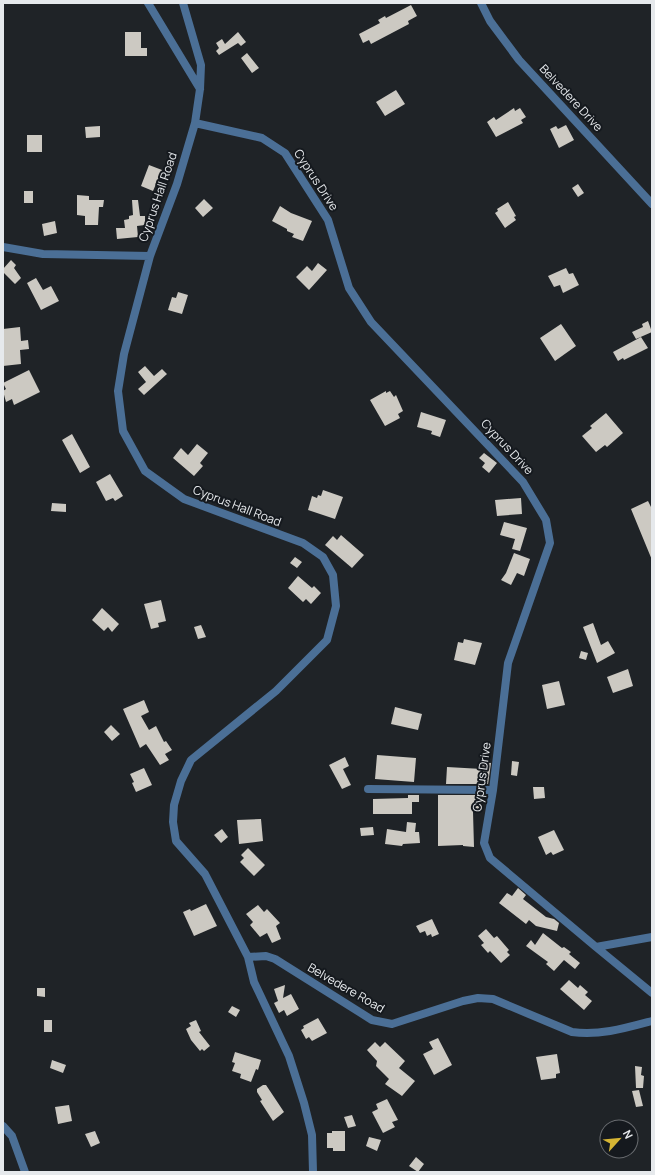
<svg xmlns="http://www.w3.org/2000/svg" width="655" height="1175" font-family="Manrope,sans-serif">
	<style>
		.building { fill: #ccc9c2 }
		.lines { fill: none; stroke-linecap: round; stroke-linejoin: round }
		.minor { stroke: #4b6f96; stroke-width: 8 }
		.labels { text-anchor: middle; stroke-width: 4; stroke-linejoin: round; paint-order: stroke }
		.street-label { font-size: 12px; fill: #e6e9ec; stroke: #15191e }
	</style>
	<rect width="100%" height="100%" fill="#1f2327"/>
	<!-- building -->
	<path class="building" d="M411,5L417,16L408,21L409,24L371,44L369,40L363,43L359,34L380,23L378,20L385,16L386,18Z
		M125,32H141V48H147V56H125Z
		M238,32L246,42L241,46L238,43L219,55L216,51L219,48L216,43L222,39L225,44Z
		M247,53L259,68L252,73L241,58Z
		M396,90L405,104L385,116L376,102Z
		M514,108L515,111L520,108L526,117L521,120L523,123L496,137L487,122L494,117L496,120Z
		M566,125L574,140L559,148L550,129L556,126L558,129Z
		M100,126V137L86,138L85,127Z
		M27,135H42V152H27Z
		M149,165L162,170L153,191L141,186Z
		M578,184L584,193L578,197L572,188Z
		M24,191H33V203H24Z
		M77,195L89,196V200H104L103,207H99L98,225H85V216L77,215Z
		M204,199L213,208L203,217L195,208Z
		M132,200H138L140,216H145V225L137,226L138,237L117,239L116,228H125L124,220L129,219V216L133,215Z
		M508,202L516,216L514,217L516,220L505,228L495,213L498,211L497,209Z
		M280,206L291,213L312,221L303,241L292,237L294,234L287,231V229L272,221Z
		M55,221L57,233L44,236L42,224Z
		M11,260L16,265L14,268L21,278L15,284L3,272V269Z
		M318,263L327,270L309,290L296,277L307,266L312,271Z
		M566,268L569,274L573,273L579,285L563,293L560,285L554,287L548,276Z
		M36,278L43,290L51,286L59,301L41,310L27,283Z
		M178,292L188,295L182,314L168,310L172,297L176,298Z
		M648,321L652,332L636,339L632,332L643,327L642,324Z
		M561,324L576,346L555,361L540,338Z
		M20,327L21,341L28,340L29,349L20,350L21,364L3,366V329Z
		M641,337L648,348L624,360L623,358L618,361L613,352Z
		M145,366L154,376L162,369L167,374L144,395L138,389L146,382L138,372Z
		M29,370L40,392L14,405L12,399L6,402L3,391L6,389L3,383Z
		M386,391V393L390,391L394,397L396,395L403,411L398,414L400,418L385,426L370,400Z
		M421,412L446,420L440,437L431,434L432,431L417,427Z
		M606,413L623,433L607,447L605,445L596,452L582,436L592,428L590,426Z
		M72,434L90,467L80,473L62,440Z
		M197,444L208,453L200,463L203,466L194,476L173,458L181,448L188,455Z
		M484,453L497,463L489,473L482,467L485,463L479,458Z
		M110,474L123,496L115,501L113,498L106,501L96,482Z
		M323,490L343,497L335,519L308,510L312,496L317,498L318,495L321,496Z
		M521,498L522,514L497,516L495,500Z
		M648,501L652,509V560L631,509Z
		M52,503L66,504V512L51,511Z
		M504,522L527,528L520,551L512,549L515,539L500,535Z
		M341,535L364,555L352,568L325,545L333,536L337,540Z
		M514,553L530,559L524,576L517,573L511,585L501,580L506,573Z
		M295,557L302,562L297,568L290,563Z
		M298,576L312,588L314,586L321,593L311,604L306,599L303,602L288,588Z
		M161,600L166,621L158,623L159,627L151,629L144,604Z
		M102,608L119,624L112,632L108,627L104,631L92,620Z
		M593,623L601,645L608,641L615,653L597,663L583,627Z
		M201,625L206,637L198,639L194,627Z
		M464,639L482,643L475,665L454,660L458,642L463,643Z
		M581,651L588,653L586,660L579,658Z
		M628,669L633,686L613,693L607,677Z
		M559,681L565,705L547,709L542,685Z
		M144,700L149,712L141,716L149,730L156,726L164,742L166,741L172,750L165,754L169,760L160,765L146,744L140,748L123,709Z
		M395,707L422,714L418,730L391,724Z
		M111,725L120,734L112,741L104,732Z
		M377,755L416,758L414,782L375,779Z
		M345,757L349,766L343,769L351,785L342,789L329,765Z
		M512,761L519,762L517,776L511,775Z
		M483,762L491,763L488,784H446L447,767L482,769Z
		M144,768L152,785L136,792L132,783L134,782L130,774Z
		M533,787H544L545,798L534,799Z
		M408,795H419V802H412V814H373V799L408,798Z
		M438,795H479V812H473L474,847L463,846V845L438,846Z
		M261,819L263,841L239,844L237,820Z
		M407,822L416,823L415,832H419L420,843L403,844L402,846L385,844L387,829L406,832Z
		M373,827L374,835L361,836L360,828Z
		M222,829L228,837L221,843L214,835Z
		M554,830L564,850L553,855L551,852L546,855L538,837Z
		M248,848L265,865L254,876L240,862L244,858L241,855Z
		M518,888L526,895L523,899L546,917L554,919L559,923L557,931L536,926L529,920L526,924L499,903L507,893L512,896Z
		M206,904L217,926L194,936L183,912L190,909L191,911Z
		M258,905L264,912L267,909L280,923L276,926L281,939L272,943L267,933L260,937L250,925L253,922L246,914Z
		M432,919L439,934L432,937L431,934L427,936L425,931L420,933L416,926Z
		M486,929L494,938L497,936L509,950L507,952L510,955L501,963L490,951L488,953L481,945L484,943L478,936Z
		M543,933L562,948L564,947L571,952L569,954L580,963L575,969L564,960L554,971L546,964L548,962L526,946L531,940L535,945Z
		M569,980L578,988L580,985L588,992L585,995L592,1001L584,1010L560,989Z
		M285,985L283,998L291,994L299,1009L287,1016L284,1010L279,1013L274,1003L278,1001L274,989Z
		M37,988H45V997L37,996Z
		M232,1006L240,1010L236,1017L228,1012Z
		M318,1018L327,1033L312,1041L309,1037L306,1039L301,1030L304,1028L303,1026Z
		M44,1020H52V1032H44Z
		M196,1020L201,1031L199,1032L210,1046L204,1051L202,1049L200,1051L191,1040L186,1029L191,1026L189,1023Z
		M438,1038L452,1065L434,1075L423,1054L433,1049L429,1042Z
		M375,1042L380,1047L385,1042L405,1061L399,1068L415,1081L402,1096L385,1084L389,1079L376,1066L377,1061L367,1050Z
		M235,1052L261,1060L258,1070L256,1069L251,1082L240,1078L241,1074L232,1071L235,1063L232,1062Z
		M557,1054L560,1073L556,1074V1078L541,1080L536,1057Z
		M52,1060L66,1065L63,1073L50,1068Z
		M635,1066L642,1067L641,1075L644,1076L643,1088H636Z
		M263,1085H266L284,1112L273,1121L260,1101L262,1100L257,1092V1089Z
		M639,1090L643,1106L636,1107L632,1091Z
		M387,1099L398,1120L392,1122L395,1127L383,1133L372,1112L378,1109L376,1104Z
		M69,1105L72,1121L58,1124L55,1107Z
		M352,1115L356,1126L348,1128L344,1117Z
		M95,1131L100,1143L91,1147L85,1134Z
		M332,1131H345V1151H333V1148H327V1133H332Z
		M369,1137L381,1140L377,1151L366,1146Z
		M416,1157L424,1164L418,1172L409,1166Z"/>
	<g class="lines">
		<!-- minor -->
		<path class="minor" d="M148,3L200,89
			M183,3L201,65L200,89L195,123L177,184L150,256L124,354L118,391L123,431L145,471L184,499L303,543L323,557L333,575L336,606L327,640L276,691L191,760L181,781L174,805L173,822L176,841L205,874L248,957
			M481,3L490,21L519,60L652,204
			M195,123L262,138L285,153L328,220L349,288L371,322L523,482L546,520L550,543L508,663L493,790L484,843L490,858L596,947
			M3,247L43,254L150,256
			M368,789L493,790
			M652,937L596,947L652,993
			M3,1126L12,1136L25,1172
			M313,1172L312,1135L304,1103L289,1056L254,982L248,957L266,956L275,959L372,1020L392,1024L463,1001L478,998L493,999L572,1032C599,1036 626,1028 652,1021"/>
	</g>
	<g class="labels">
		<!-- street labels -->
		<g class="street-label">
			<text transform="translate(571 98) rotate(47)" y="4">Belvedere Drive</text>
			<text transform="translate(316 180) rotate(57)" y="4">Cyprus Drive</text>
			<text transform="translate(158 197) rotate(-71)" y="4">Cyprus Hall Road</text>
			<text transform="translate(507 447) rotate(47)" y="4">Cyprus Drive</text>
			<text transform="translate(237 506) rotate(21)" y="4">Cyprus Hall Road</text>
			<text transform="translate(482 777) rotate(-82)" y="4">Cyprus Drive</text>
			<text transform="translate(346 988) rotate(30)" y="4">Belvedere Road</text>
		</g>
	</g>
	<!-- border -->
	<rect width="655" height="1175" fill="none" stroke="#e6e9ec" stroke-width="8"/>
	<!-- north arrow -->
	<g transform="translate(619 1139) rotate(63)"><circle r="19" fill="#15191e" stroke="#696c70"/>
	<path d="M0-3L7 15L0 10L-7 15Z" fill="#d6b534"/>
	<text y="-6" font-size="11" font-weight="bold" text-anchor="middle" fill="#e6e9ec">N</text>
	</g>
</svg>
